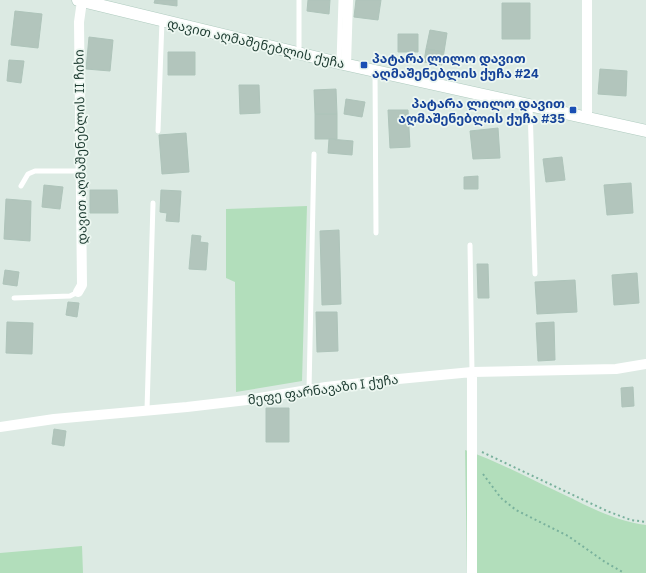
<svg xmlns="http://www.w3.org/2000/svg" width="646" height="573" font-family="'IBM Plex Sans','Noto Sans Georgian',sans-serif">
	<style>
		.green { fill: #b2debb }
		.building { fill: #b2c5bc; stroke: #aec4ba }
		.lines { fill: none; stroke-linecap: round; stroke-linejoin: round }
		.secondary-casing { stroke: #afcbbf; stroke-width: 13 }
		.path { stroke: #79b19c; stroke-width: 2; stroke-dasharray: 2 3; stroke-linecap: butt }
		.lane { stroke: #fff; stroke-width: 5 }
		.street { stroke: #fff; stroke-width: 10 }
		.secondary { stroke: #fff; stroke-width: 12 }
		.transit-dot { fill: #1a4fb4; stroke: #edf7f1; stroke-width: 1.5 }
		.labels { text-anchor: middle; stroke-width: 3.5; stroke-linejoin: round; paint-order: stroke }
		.street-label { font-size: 13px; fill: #1d3b31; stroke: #edf7f1 }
		.transit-label { font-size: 13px; font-weight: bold; fill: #164399; stroke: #edf7f1; text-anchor: start }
	</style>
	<rect width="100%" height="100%" fill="#dceae3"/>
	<!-- green -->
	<path class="green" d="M307,206L302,381L236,392L235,282L226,278V209Z
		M465,450C502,463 536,482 571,498C595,510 620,522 646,525V573H467Z
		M82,546L83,573H0V553Z"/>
	<!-- building -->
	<path class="building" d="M155,0H177V6L154,3Z
		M308,0H330L329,14L307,11Z
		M356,0H381L378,20L354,17Z
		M502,3H530V39H502Z
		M15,11L42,14L38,48L11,45Z
		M430,30L447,33L444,52L426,49Z
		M398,34H418V52H398Z
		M89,37L113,40L110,71L86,69Z
		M426,49L444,52L442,65L424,62Z
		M168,52H195V75H168Z
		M9,60L24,61L21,83L7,81Z
		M600,69L627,71L626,96L598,94Z
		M239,85H259L260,113L240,114Z
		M336,89L337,114H315L314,90Z
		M346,99L365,102L362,117L344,114Z
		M388,110H408L410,147L390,148Z
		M315,114H337V139H315Z
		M498,128L500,158L473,159L470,131Z
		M186,133L189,172L162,174L159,135Z
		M329,139L353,141L352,155L328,153Z
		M562,157L565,180L546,182L543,159Z
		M478,176V189H464V177Z
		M631,183L633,213L607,215L604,185Z
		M44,185L63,187L60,209L42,207Z
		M90,190H117L118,213H90Z
		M161,190L181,191L179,222L166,221L167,213L160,212Z
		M6,199L31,201L30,241L4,239Z
		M339,230L341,304L322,305L320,231Z
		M192,235L201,236L200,242L208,243L206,270L189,269Z
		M477,264H488L489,298H478Z
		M5,270L19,272L17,286L3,284Z
		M637,273L639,303L614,305L612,275Z
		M575,280L577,312L537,314L535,282Z
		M68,302L79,303L77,317L66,315Z
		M316,312H337L338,351L317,352Z
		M7,322L33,323L32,354L6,353Z
		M554,322L555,360L538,361L536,323Z
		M633,387L634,406L622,407L621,388Z
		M266,408H289V442H266Z
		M54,429L66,431L64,446L52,444Z"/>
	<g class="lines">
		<defs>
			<path id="secondary" d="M78,0L339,63L646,131"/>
		</defs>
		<!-- secondary casing -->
		<use href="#secondary" class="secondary-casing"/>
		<!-- path -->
		<path class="path" d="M482,452L607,511L631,520L646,522
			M483,474L501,498L516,510L568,536L605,562L624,573"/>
		<!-- lane -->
		<path class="lane" d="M299,53V0
			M339,62L341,0
			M375,71L376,233
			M530,106L535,274
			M158,131L162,20
			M21,186L28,174L35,171H81
			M470,245L472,372
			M14,298L70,296L78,292
			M309,390L314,154
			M147,410L153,203"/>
		<!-- street -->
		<path class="street" d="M346,64L348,0
			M587,118V0
			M78,292L82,285L79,22L82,1
			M472,372V573
			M0,427L54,419L187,407L247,400L326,387L388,380L472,372L616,369L646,364"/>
		<!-- secondary -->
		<use href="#secondary" class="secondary"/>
	</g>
	<!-- markers -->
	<g class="transit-dot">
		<rect x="360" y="61" width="8" height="8" rx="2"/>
		<rect x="569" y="106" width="8" height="8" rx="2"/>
	</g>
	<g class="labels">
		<!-- street labels -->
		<g class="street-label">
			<text transform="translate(256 43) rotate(13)" y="5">დავით აღმაშენებლის ქუჩა</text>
			<text transform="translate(80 147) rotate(-91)" y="5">დავით აღმაშენებლის II ჩიხი</text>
			<text transform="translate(323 389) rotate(-8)" y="5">მეფე ფარნავაზი I ქუჩა</text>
		</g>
		<!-- transit labels -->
		<g class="transit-label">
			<text x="372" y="63">პატარა ლილო დავით<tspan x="372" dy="15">აღმაშენებლის ქუჩა #24</tspan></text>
			<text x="565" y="108" text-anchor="end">პატარა ლილო დავით<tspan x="565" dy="15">აღმაშენებლის ქუჩა #35</tspan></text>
		</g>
	</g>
</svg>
